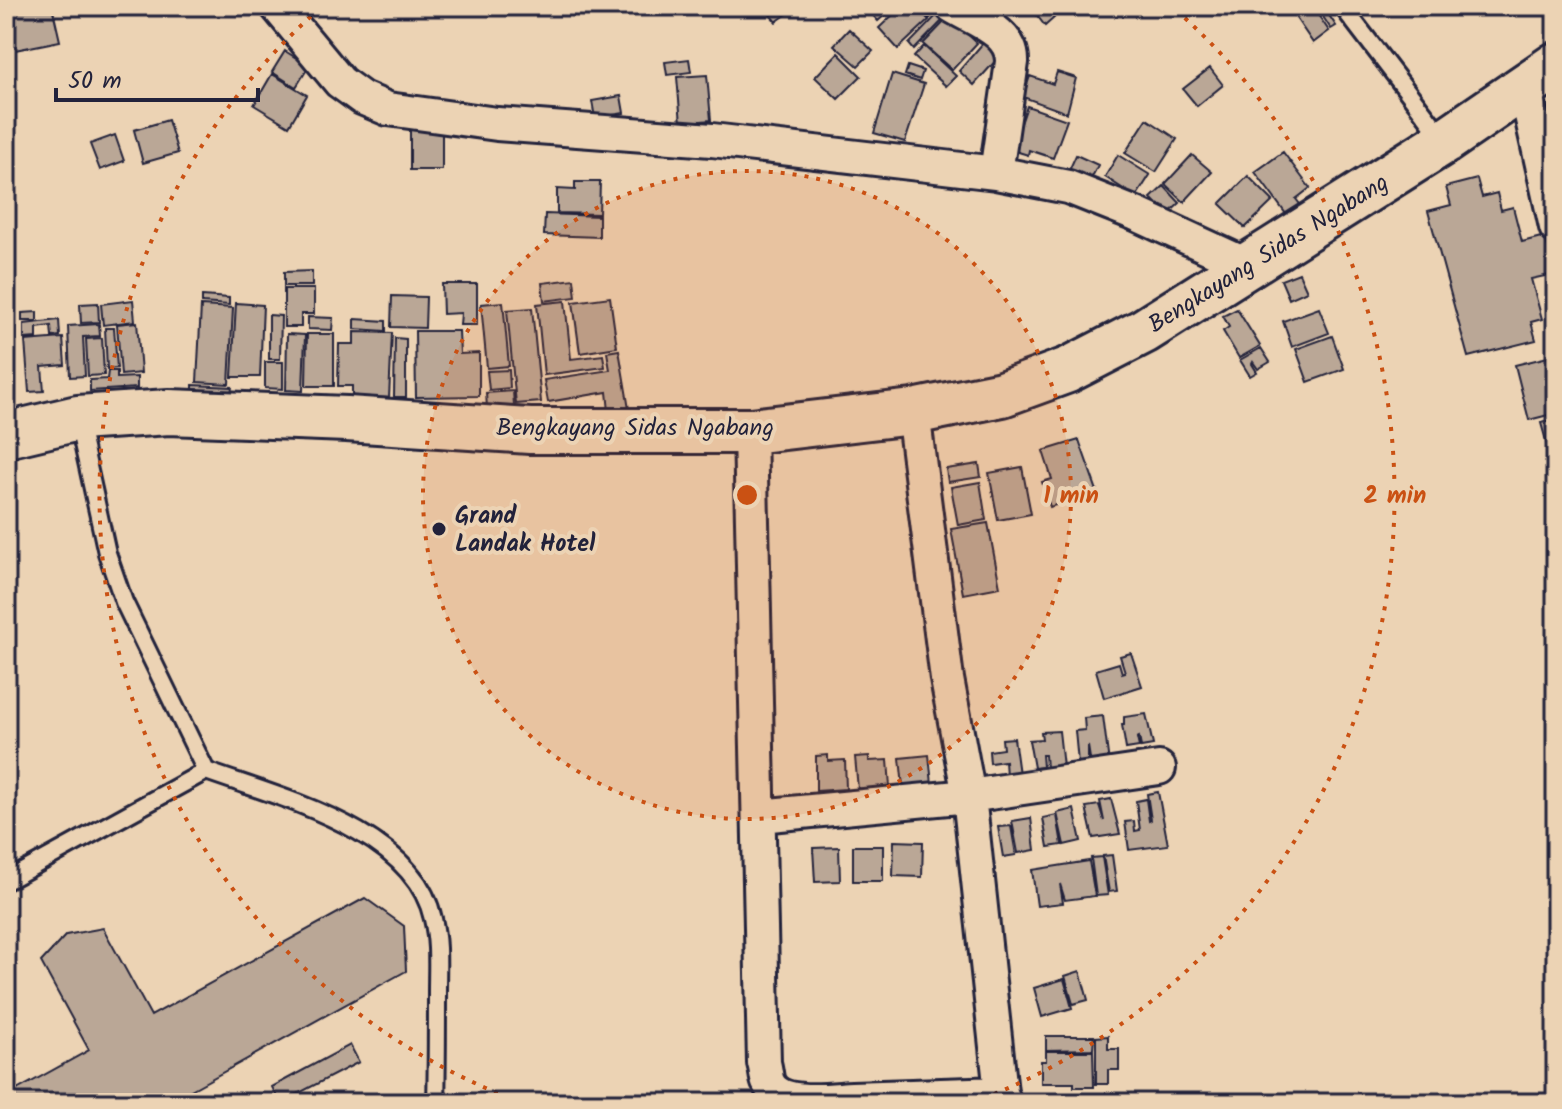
<svg xmlns="http://www.w3.org/2000/svg" width="1562" height="1109" font-family="Kalam,sans-serif">
	<style>
		.building { fill: #baa796; stroke: #22223b; stroke-width: 2 }
		.lines { fill: none; stroke-linecap: round; stroke-linejoin: round }
		.service-casing { stroke: #22223b; stroke-width: 22 }
		.minor-casing { stroke: #22223b; stroke-width: 38 }
		.trunk-casing { stroke: #22223b; stroke-width: 50 }
		.service { stroke: #ecd3b4; stroke-width: 16 }
		.minor { stroke: #ecd3b4; stroke-width: 32 }
		.trunk { stroke: #ecd3b4; stroke-width: 44 }
		.ring { fill: none; stroke: #ca5113; stroke-width: 4; stroke-dasharray: 4 8 }
		.poi-dot { fill: #22223b; stroke: #ecd3b4; stroke-width: 3 }
		.labels { text-anchor: middle; stroke-width: 8; stroke-linejoin: round; paint-order: stroke }
		.street-label { font-size: 24px; fill: #22223b; stroke: #ecd3b4 }
		.poi-label { font-size: 24px; font-weight: bold; fill: #22223b; stroke: #ecd3b4; text-anchor: start }
		.centre { fill: #ca5113; stroke: #ecd3b4; stroke-width: 4 }
		.ring-label { font-size: 24px; text-anchor: middle; font-weight: bold; fill: #ca5113; stroke: #ecd3b4; stroke-width: 8; stroke-linejoin: round; paint-order: stroke }
	</style>
	<rect width="100%" height="100%" fill="#ecd3b4"/>
	<filter id="ink" filterUnits="userSpaceOnUse"><feTurbulence type="fractalNoise" baseFrequency=".0125" numOctaves="2"/><feDisplacementMap in="SourceGraphic" scale="16" xChannelSelector="R" yChannelSelector="G"/><feConvolveMatrix kernelMatrix="1 2 1 2 8 2 1 2 1" color-interpolation-filters="sRGB"/></filter>
	<g filter="url(#ink)">
		<!-- building -->
		<path class="building" d="M6,6H52L60,41L15,50Z
			M763,6H798L776,22Z
			M865,6H877L885,15L878,21Z
			M902,6H916L929,20L898,49L879,28Z
			M919,6H933L938,11L930,18Z
			M987,6H1019L1003,18L1000,13L996,16Z
			M1030,6H1044L1054,18L1045,26Z
			M1048,6H1068L1055,16Z
			M1292,6H1312L1329,31L1313,43L1289,8Z
			M1316,6H1323L1336,26L1331,29Z
			M937,15L943,20L914,50L909,44Z
			M949,17L977,43L952,70L923,44Z
			M849,29L873,51L858,66L834,45Z
			M983,43L999,57L974,85L959,71Z
			M924,46L956,76L946,86L914,57Z
			M285,51L309,66L296,87L272,72Z
			M838,53L861,76L838,99L815,77Z
			M689,59L691,72L667,75L665,62Z
			M908,66L923,71L920,80L905,75Z
			M1210,68L1223,85L1197,106L1183,89Z
			M1057,72L1076,78L1067,113L1023,97L1030,76L1053,84Z
			M272,74L307,95L289,126L254,105Z
			M892,74L924,84L905,142L874,133Z
			M707,75L711,120L681,123L677,77Z
			M621,96L624,113L595,118L592,101Z
			M1027,106L1067,120L1053,158L1029,150L1028,155L1012,150Z
			M1147,119L1177,139L1156,172L1125,153Z
			M168,120L178,153L143,163L134,130Z
			M410,129H442V170H410Z
			M115,135L124,161L100,170L90,144Z
			M1283,152L1310,188L1296,199L1306,212L1292,222L1255,172Z
			M1076,155L1098,165L1087,187L1066,177Z
			M1118,155L1150,175L1136,197L1105,177Z
			M1192,155L1212,172L1184,202L1165,184Z
			M1248,176L1273,201L1245,228L1220,204Z
			M1477,179L1482,197L1497,193L1501,210L1513,207L1522,242L1545,236L1554,274L1531,279L1542,319L1531,322L1536,340L1468,357L1428,211L1451,205L1446,187Z
			M575,182H600L599,214L557,213V189L575,190Z
			M1164,186L1180,203L1167,215L1151,198Z
			M545,214L599,216V237L544,235Z
			M312,271V286H284V272Z
			M1299,273L1307,291L1289,299L1281,280Z
			M574,279L576,297L544,301L542,283Z
			M442,284H477V325H460L461,313L443,314Z
			M284,289H314V314H301V327H284Z
			M202,296L229,298V305L202,303Z
			M392,296L426,297L425,328L391,327Z
			M610,297L617,347L580,353L573,302Z
			M133,300L135,321L103,325L101,304Z
			M565,301L571,359L603,355L605,367L544,375L537,304Z
			M503,302L509,366L487,368L481,304Z
			M98,303L99,322L81,323L80,304Z
			M236,303L263,305L260,377H232Z
			M201,306L233,308L229,384L197,382Z
			M532,308L541,402L516,404L507,310Z
			M1319,308L1329,333L1292,347L1283,321Z
			M1237,309L1260,346L1239,358L1223,331L1229,327L1223,316Z
			M37,312V321H22V313Z
			M269,315L281,316L280,359H269Z
			M308,317L333,318L332,330L308,329Z
			M355,319L386,321V331L355,329Z
			M59,320L60,336L52,337L51,326L37,328V338L24,339V324Z
			M137,322L141,373L121,375L117,324Z
			M99,324L100,336L83,337L85,376L70,377L68,326Z
			M105,328H114L117,368L107,369Z
			M415,331H459L460,354L479,353V396L416,397Z
			M354,332L392,333L389,398L352,397V386H338L339,344H354Z
			M287,334L305,335L303,391L286,390Z
			M307,334H334V386H306Z
			M1332,336L1344,369L1308,382L1296,349Z
			M63,338L65,365L42,367L44,391L29,392L25,341Z
			M102,338L104,375L88,376L86,339Z
			M395,338L406,339V397H394Z
			M1261,348L1270,362L1258,369L1253,362L1252,364L1257,372L1250,376L1240,360Z
			M619,350L629,409L609,411L607,392L548,402L544,380L610,370L607,352Z
			M1556,355V413L1529,420L1515,365Z
			M265,362H283V389L265,388Z
			M509,370L510,388L489,390L487,371Z
			M108,371H117V378L137,377V388L90,391V380L107,379Z
			M193,385L232,387L231,393L193,391Z
			M513,391L514,406L487,408L486,393Z
			M1556,419V476L1541,423Z
			M1079,440L1097,491L1050,507L1042,482L1052,479L1043,451Z
			M979,464L981,477L948,482L946,469Z
			M1022,467L1031,514L998,520L989,473Z
			M980,482L986,520L958,525L951,487Z
			M988,523L1000,587L963,594L951,529Z
			M1131,653L1142,686L1104,698L1096,670L1119,663L1122,673L1125,672L1120,656Z
			M1146,714L1153,745L1141,747L1139,737L1137,738L1139,747L1126,749L1122,725H1124V717Z
			M1103,716L1109,763L1091,765L1088,746V762L1078,763L1075,731L1085,730L1084,718Z
			M1059,731L1063,767L1046,768L1045,755H1042L1043,767L1034,768L1029,740L1042,739L1041,732Z
			M1014,738L1019,774L1006,776L1005,761L990,763L989,751L1003,749L1002,739Z
			M828,755V761L845,760L846,789L816,791V756Z
			M929,755L932,784L903,787L900,758Z
			M869,756V761L888,760L890,787L858,789L855,757Z
			M1158,792L1168,845L1129,850L1125,822L1134,821L1135,831L1140,830L1136,801L1146,799L1149,821L1151,820L1147,794Z
			M1111,799L1120,834L1093,838L1086,807L1099,805L1104,821L1100,801Z
			M1074,809L1081,841L1064,845L1057,813Z
			M1057,815L1062,845L1048,847L1043,818Z
			M1031,818L1035,850L1018,853L1012,821Z
			M1011,826L1016,855L1003,857L998,827Z
			M894,841L923,842L922,877L893,876Z
			M853,846H883V881H853Z
			M839,847L840,881L815,882L813,848Z
			M1112,855L1117,891L1109,892L1103,856Z
			M1102,857L1108,895L1096,896L1091,858Z
			M1089,861L1095,896L1065,900L1060,884L1063,903L1037,906L1032,870Z
			M365,898L404,926L406,971L191,1090L199,1103H6V1096L89,1050L41,962L66,935L103,928L151,1016Z
			M1080,971L1088,1000L1073,1004L1065,976Z
			M1064,979L1072,1008L1042,1017L1034,988Z
			M1046,1036H1094L1093,1049L1046,1050Z
			M1108,1036V1049H1119V1070H1108V1084H1096V1037Z
			M350,1045L359,1062L280,1103L272,1087Z
			M1046,1051H1093L1094,1087H1074V1083H1041V1061H1046Z"/>
		<g class="lines">
			<defs>
				<path id="service" d="M1342,6L1443,138
					M78,421L107,553L124,602L206,771C280,798 414,830 433,919C439,943 437,968 437,992C437,1029 437,1066 436,1103
					M6,881L206,771"/>
				<path id="minor" d="M277,6L340,82L362,98L388,109L497,124L712,140L996,173L1068,187L1136,214L1249,266
					M952,6C974,20 1013,31 1012,62L996,173
					M1525,88L1556,227
					M913,412L947,679L969,796L1001,1093L1005,1103
					M750,431L764,1063C766,1069 766,1077 768,1082C779,1108 830,1099 852,1098
					M759,816L969,796L1159,768
					M852,1103V1098L1001,1093"/>
				<path id="trunk" d="M6,435L78,418L169,412L347,419L530,431H750L913,412L1002,394L1068,370L1144,331L1445,141L1556,65"/>
			</defs>
			<!-- service casing -->
			<use href="#service" class="service-casing"/>
			<!-- minor casing -->
			<use href="#minor" class="minor-casing"/>
			<!-- trunk casing -->
			<use href="#trunk" class="trunk-casing"/>
			<!-- service -->
			<use href="#service" class="service"/>
			<!-- minor -->
			<use href="#minor" class="minor"/>
			<!-- trunk -->
			<use href="#trunk" class="trunk"/>
		</g>
	</g>
	<!-- distance rings -->
	<circle cx="747" cy="495" r="324" fill="#ca5113" fill-opacity=".12"/>
	<g class="ring">
		<circle cx="747" cy="495" r="324"/>
		<path d="M520 1102A648 648 0 0 1 318 10M1176 10A648 648 0 0 1 974 1102"/>
	</g>
	<!-- markers -->
	<circle class="poi-dot" cx="439" cy="529" r="8"/>
	<g class="labels">
		<!-- street labels -->
		<g class="street-label">
			<text transform="translate(1268 253) rotate(-32)" y="8">Bengkayang Sidas Ngabang</text>
			<text x="635" y="435">Bengkayang Sidas Ngabang</text>
		</g>
		<!-- poi labels -->
		<g class="poi-label">
			<text x="455" y="523">Grand<tspan x="455" dy="28">Landak Hotel</tspan></text>
		</g>
	</g>
	<circle cx="747" cy="495" r="12" class="centre"/>
	<g class="ring-label">
		<text x="1071" y="503">1 min</text>
		<text x="1395" y="503">2 min</text>
	</g>
	<!-- margin -->
	<rect width="1562" height="1109" fill="none" stroke="#ecd3b4" stroke-width="32"/>
	<rect x="16" y="16" width="1530" height="1077" fill="none" stroke="#22223b" stroke-width="3" filter="url(#ink)"/>
	<!-- scale -->
	<path d="M56 88v12h202v-12" fill="none" stroke="#22223b" stroke-width="4"/>
	<text x="68" y="88" font-size="24" fill="#22223b" stroke="#ecd3b4" stroke-width="6" paint-order="stroke">50 m</text>
</svg>
